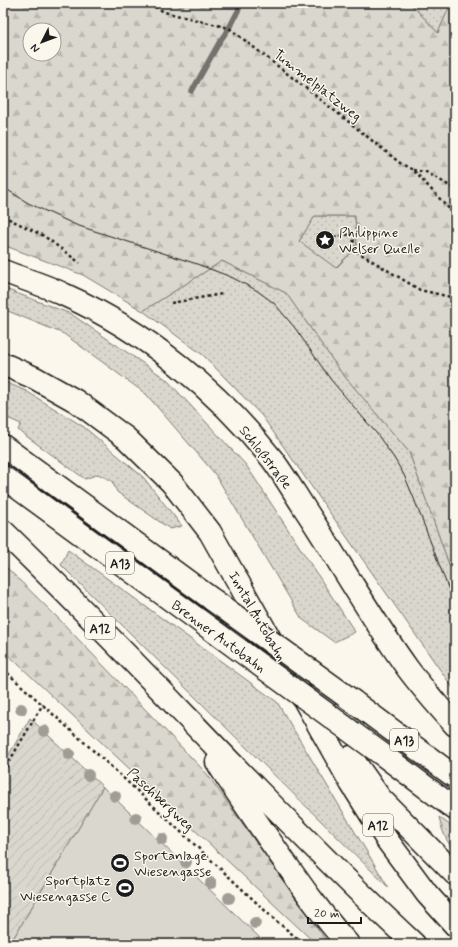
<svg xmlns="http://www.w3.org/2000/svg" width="458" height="947" font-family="Mynerve,sans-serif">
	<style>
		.grass { fill: url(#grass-dots); stroke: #7b7a75 }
		.forest { fill: url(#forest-firs); stroke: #7b7a75; fill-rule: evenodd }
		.garden { fill: url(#garden-furrows); stroke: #7b7a75 }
		.pitch { fill: #dad7ce; stroke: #7b7a75 }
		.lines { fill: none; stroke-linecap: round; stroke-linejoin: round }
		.stream { stroke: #74726e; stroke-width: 5.5 }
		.major-casing { stroke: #1c1c1c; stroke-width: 25 }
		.highway-casing { stroke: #1c1c1c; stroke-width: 25 }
		.path { stroke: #1c1c1c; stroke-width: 2.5; stroke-dasharray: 3 3; stroke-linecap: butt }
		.major { stroke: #fbf7ec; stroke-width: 22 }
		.highway { stroke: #fbf7ec; stroke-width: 22 }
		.tram { stroke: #1c1c1c; stroke-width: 1 }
		.highway-bridge-casing { stroke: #1c1c1c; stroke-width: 25; stroke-linecap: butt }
		.highway-bridge { stroke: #fbf7ec; stroke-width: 22 }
		.tree { fill: #a09d97 }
		.labels { text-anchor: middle; stroke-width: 3; stroke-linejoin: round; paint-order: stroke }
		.shield { fill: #fbf7ec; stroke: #5f5e5a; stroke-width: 1 }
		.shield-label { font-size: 13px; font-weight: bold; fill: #1c1c1c }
		.street-label { font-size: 14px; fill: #1c1c1c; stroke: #fbf7ec }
		.poi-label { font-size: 14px; fill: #1c1c1c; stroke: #fbf7ec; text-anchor: start }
	</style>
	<defs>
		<pattern id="grass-dots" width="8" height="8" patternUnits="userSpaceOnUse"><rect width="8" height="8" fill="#dad7ce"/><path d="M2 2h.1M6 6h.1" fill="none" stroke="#bab8b0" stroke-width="1.8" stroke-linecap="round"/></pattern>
		<pattern id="forest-firs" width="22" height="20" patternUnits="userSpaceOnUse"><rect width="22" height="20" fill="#dad7ce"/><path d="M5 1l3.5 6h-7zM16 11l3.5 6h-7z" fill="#bab8b0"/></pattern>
		<pattern id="garden-furrows" width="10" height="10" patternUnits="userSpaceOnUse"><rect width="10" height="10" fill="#dad7ce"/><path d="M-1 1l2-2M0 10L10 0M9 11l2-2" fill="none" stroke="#bab8b0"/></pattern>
	</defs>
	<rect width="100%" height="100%" fill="#fbf7ec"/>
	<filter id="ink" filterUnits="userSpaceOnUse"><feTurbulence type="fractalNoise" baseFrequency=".025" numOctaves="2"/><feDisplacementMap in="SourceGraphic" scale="8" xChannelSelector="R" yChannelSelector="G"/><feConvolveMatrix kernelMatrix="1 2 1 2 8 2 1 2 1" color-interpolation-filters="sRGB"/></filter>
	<g filter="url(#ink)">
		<!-- grass -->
		<path class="grass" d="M410,3H451L438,33Z
			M315,216H355L357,247L335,268L299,241Z
			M222,261L286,293L341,372L409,452L455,581V691L262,416L203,355L143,311Z
			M3,288L71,314L166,379L246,465L355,632L334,642L302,619L215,474L146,394L64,334L3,309Z
			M3,381L26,391L84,427L143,477L182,526L170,529L117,492L112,481L98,474L85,479L18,430L21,424L3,416Z
			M68,550L277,702L388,887L61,565Z
			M439,817L455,829V852C446,841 442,831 439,817Z"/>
		<!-- forest -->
		<path class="forest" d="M3,3H410L438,33L451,3H455V581L409,452L341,372L286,293L222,261L143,311L83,275L3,245ZM30,30H54V54H30ZM315,216H355L357,247L336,268L299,241Z
			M3,564L58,618L207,774L329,944H316L3,650Z"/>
		<!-- garden -->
		<path class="garden" d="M30,718L103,787L10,944H3V765Z"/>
		<!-- pitch -->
		<path class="pitch" d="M103,787L260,938L267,944H10Z"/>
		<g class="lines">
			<!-- stream -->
			<path class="stream" d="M192,91L220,41L229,28L239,9L238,3"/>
			<defs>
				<path id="major" d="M3,271C23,279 45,285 65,295C145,331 217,390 272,459C284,475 294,492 305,509C340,562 371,618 408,669C423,689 439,707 455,725"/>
				<path id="highway" d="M3,364L35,378L76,401L126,438L172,483L210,532L351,783L387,840L427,894L455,925
					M3,446L213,600
					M3,477L238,649
					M3,531C143,666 272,812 414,944
					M354,702L455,777
					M383,755L455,809
					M351,757L380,798L455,874
					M217,762C233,788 251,813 268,838C294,875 318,911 348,944"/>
			</defs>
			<!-- major casing -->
			<use href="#major" class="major-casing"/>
			<!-- highway casing -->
			<use href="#highway" class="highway-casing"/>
			<!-- path -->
			<path class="path" d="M150,3L164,12L229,28L349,122L400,163L413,170L455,215
				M413,170L426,172L455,189
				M3,216L44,236L80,263
				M334,237L352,234L356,251L420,290L455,298
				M171,303L222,294
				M3,669L117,772L274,919L304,944
				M3,772L43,704"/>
			<!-- major -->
			<use href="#major" class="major"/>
			<!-- highway -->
			<use href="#highway" class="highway"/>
			<!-- tram -->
			<path class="tram" d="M3,187L28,203L76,225L197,264L231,277L256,290L274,303L295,328L331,380L377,434L394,458L404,475L413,496L455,606"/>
			<defs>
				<path id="highway-bridge" d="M213,600L354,702
					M238,649L383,755"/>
			</defs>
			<!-- highway-bridge casing -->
			<use href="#highway-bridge" class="highway-bridge-casing"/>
			<!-- highway-bridge -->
			<use href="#highway-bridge" class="highway-bridge"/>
		</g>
		<!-- trees -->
		<g class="tree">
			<circle cx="21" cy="709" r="6"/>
			<circle cx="44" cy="731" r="6"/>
			<circle cx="69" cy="754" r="6"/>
			<circle cx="88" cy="775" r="6"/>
			<circle cx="115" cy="796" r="6"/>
			<circle cx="136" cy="818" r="6"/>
			<circle cx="162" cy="839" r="6"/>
			<circle cx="186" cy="862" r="6"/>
			<circle cx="211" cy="883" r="6"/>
			<circle cx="229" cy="898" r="6"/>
			<circle cx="255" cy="923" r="6"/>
		</g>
	</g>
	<!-- icons -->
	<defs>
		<symbol id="sight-disc" viewBox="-11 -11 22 22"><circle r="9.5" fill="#1c1c1c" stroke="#fbf7ec"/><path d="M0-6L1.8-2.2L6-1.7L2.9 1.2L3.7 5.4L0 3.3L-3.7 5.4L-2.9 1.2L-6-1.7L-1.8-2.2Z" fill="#fff"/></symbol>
		<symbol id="stadium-disc" viewBox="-11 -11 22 22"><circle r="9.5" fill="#1c1c1c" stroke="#fbf7ec"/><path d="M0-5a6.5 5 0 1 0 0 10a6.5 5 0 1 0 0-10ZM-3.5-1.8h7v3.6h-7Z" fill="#fff"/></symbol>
	</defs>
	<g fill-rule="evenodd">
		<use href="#sight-disc" x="314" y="229" width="22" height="22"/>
		<use href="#stadium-disc" x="109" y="852" width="22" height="22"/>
		<use href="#stadium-disc" x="114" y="877" width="22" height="22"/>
	</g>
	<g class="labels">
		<!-- shield labels -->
		<g class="shield">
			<rect x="106" y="552" width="28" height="22" rx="3"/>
			<rect x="85" y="617" width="30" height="22" rx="3"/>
			<rect x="390" y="729" width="28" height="22" rx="3"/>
			<rect x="363" y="814" width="30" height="22" rx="3"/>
		</g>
		<g class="shield-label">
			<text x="120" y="568">A13</text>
			<text x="100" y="633">A12</text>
			<text x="404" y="745">A13</text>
			<text x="378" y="830">A12</text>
		</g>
		<!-- street labels -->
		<g class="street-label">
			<text transform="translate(318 85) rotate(38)" y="5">Tummelplatzweg</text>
			<text transform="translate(266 457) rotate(52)" y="5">Schloßstraße</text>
			<text transform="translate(258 616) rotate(60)" y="5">Inntal Autobahn</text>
			<text transform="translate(219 636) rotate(36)" y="5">Brenner Autobahn</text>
			<text transform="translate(161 799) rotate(43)" y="5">Paschbergweg</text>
		</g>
		<!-- poi labels -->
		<g class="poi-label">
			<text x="339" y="237">Philippine<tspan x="339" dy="16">Welser Quelle</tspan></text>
			<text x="134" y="860">Sportanlage<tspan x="134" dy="16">Wiesengasse</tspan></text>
			<text x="111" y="885" text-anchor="end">Sportplatz<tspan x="111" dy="16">Wiesengasse C</tspan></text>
		</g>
	</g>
	<!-- margin -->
	<rect width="458" height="947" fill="none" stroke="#fbf7ec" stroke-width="16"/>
	<rect x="8" y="8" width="442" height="931" fill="none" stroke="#1c1c1c" stroke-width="1.5" filter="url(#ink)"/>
	<!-- north arrow -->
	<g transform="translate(42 42) rotate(228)"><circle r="19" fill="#fbf7ec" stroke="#a29f99"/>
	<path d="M0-3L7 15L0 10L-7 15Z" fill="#1c1c1c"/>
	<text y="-6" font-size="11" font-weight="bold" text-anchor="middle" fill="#1c1c1c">N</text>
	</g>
	<!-- scale -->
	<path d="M308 917v6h53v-6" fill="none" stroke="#1c1c1c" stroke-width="2"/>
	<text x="314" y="917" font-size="12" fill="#1c1c1c" stroke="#fbf7ec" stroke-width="3" paint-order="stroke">20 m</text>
</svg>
